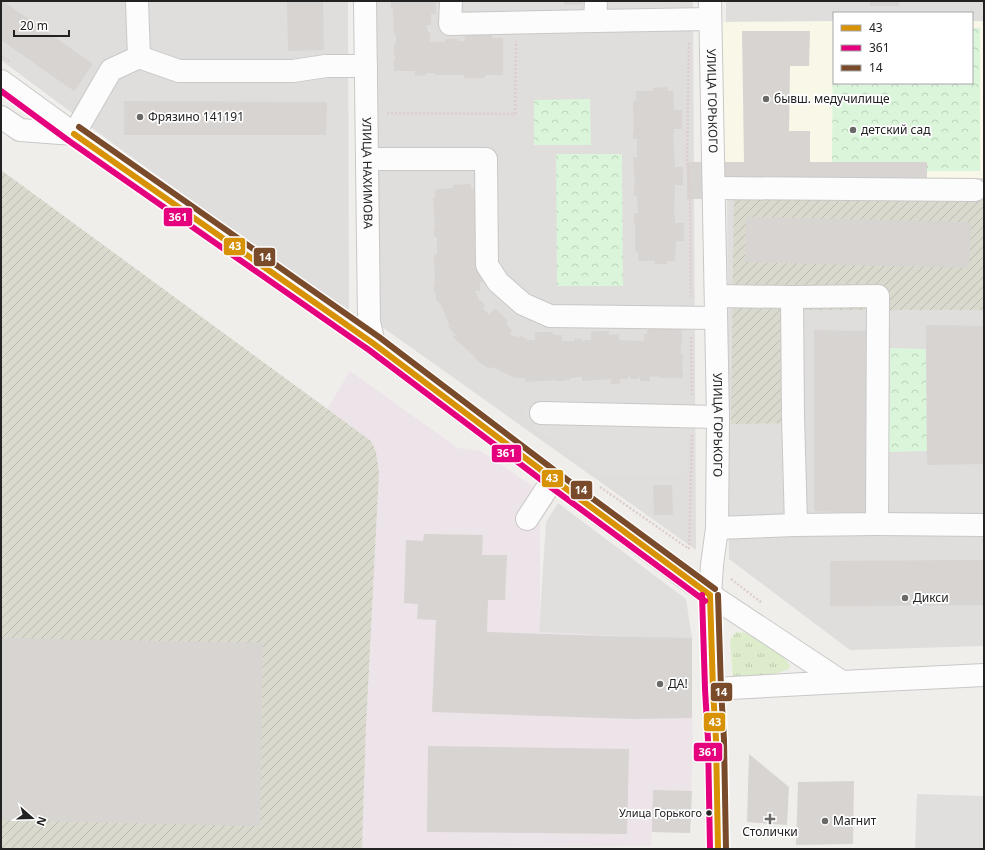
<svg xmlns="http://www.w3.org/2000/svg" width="985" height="850" font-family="'Noto Sans',sans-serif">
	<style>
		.residential { fill: #dfdedc; fill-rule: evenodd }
		.industrial { fill: #ede4e9 }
		.education { fill: #f8f7e8 }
		.construction { fill: url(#construction-furrows) }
		.grass { fill: url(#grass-tufts) }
		.park { fill: url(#park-crowns) }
		.parking { fill: #e0dfde }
		.building { fill: #d7d4d2 }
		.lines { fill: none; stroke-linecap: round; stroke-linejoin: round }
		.minor-casing { stroke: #c9c8c7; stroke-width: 24 }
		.path { stroke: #dccecd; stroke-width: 2.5; stroke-dasharray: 2 2; stroke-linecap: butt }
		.minor { stroke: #fdfcfc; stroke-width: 22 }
		.bus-1-casing { stroke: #fff; stroke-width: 9 }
		.bus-2-casing { stroke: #fff; stroke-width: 9 }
		.bus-3-casing { stroke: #fff; stroke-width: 9 }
		.bus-1 { stroke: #d79205; stroke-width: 6 }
		.bus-2 { stroke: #e5007d; stroke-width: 6 }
		.bus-3 { stroke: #7a4b2a; stroke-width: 6 }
		.poi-dot { fill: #6a6968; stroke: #fff; stroke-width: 1.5 }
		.bus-dot { fill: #222; stroke: #fff; stroke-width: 1.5 }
		.labels { text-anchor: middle; stroke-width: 3.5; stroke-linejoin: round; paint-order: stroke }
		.bus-label { font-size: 11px; fill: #222; stroke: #fff; text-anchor: end }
		.poi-label { font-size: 12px; fill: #222; stroke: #fff; text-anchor: start }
		.street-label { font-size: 12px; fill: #222; stroke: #fff }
		.line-badge { stroke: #fff; stroke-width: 1.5 }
		.badge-label { font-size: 11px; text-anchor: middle; font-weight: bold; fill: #fff }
	</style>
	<defs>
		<pattern id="construction-furrows" width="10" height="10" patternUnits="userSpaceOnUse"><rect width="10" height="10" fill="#d9d9cd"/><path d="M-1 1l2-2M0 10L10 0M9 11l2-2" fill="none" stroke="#babab0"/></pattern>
		<pattern id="grass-tufts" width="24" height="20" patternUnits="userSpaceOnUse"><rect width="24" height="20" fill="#ddeccb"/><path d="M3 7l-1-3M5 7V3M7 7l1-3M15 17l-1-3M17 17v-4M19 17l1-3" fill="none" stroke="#bdcaae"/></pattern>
		<pattern id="park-crowns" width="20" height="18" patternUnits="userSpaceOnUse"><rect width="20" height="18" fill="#daf5da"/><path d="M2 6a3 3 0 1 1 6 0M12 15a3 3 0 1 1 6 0" fill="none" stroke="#bbd2bb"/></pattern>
	</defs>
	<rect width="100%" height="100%" fill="#f0eeeb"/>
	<!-- residential -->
	<path class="residential" d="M1,1H348L349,313L119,148L1,60Z
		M376,1H693L696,550L378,324Z
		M726,1H984V646L850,650L729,559ZM834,13H972V83H834Z"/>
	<!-- industrial -->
	<path class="industrial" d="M350,371L458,448L481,451L554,501L540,522V632L635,637L692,638V718L693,739L690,833L652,832L651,846L362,849L366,727L379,473L376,452L371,441L327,409Z"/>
	<!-- education -->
	<path class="education" d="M834,21V83H972V21H984V178H722L721,22Z"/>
	<!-- construction -->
	<path class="construction" d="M1,170L371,441L376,452L379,473L366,727L362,849H1Z
		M734,184L984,186V310H802L803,423L731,424Z"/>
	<!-- grass -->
	<path class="grass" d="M736,632L746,633L782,656L790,665L789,669L759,679L733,677L730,640Z"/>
	<!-- park -->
	<path class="park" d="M833,28H834V83H972V28H980V171H832Z
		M590,99L591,145H534V100Z
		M556,154H622L623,286H557Z
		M890,348L926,349L927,451L889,452Z"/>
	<!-- parking -->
	<path class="parking" d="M524,408L687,411V475H602L524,420Z
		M558,503L686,599L692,638L689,645L635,637L539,632L546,522Z
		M917,794L984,796V849H915Z"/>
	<!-- building -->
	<path class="building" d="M1,1H3L93,64L74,91L1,40Z
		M287,1H323L324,50L288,51Z
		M391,1H436V14H431V25H427L428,32H430V42H445V39H458V41H465L464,34L492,33V38H503V75H485V78H464V75H435V73H426V75L415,76V71H394V59H395V55H394V44H396V35H394L393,7L391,8Z
		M564,1H583V4L564,5Z
		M870,1H899V6H870Z
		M742,31H810L809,66H790L789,131H810V162H927V198L687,199V162H744Z
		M668,87V91H673L674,110H682V129H674V135H673L675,167H683V185H675L674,215H675V223H684V241H676L675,261H667V264H655V261H638V251L635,252V223H634V213H638L637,196H634V186H635L633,157H637V139H633V130H634L633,101H636V91H653V88Z
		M124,101L327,102L326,135H124Z
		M471,184V188H474L475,208H483L476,243H474V247H477L476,255H474V256H475V264H484V282H480V291H475L480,301H482L485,307L483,308V310L484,309L489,315L495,308L508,321L506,324L512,330L509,334L519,338L520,336L527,339V341L528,342L527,340H535V332H553V335H562V341H575V338L582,339V341H584V340H591V331H609V335L619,334V340L644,341V334H647V324L681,323L682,345H681V354H683L682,371H683V378H659V376L650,377V381H640V377H639V379H631L630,377H628V379H620V384H611V379L582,381V377L570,378V380H564V381H555V380L525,382V378H515L492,367L491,369L489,367L487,368L482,363L481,364L474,357H475L453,337L456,335L448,327L450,326L440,303H438V301H436V293H434V284H435L434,254H437V237H434V227H435L433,198H435V190H437V189L453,188V185Z
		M746,217L971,222L969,268L745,262Z
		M926,325L984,326V464L927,465Z
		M814,330L866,331L865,513L814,511Z
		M653,485H672L673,515H654Z
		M424,534L483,535L482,555H507L505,600H488L487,632L635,637L692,638V718L632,719L432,712L436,620L417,619L418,604L404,603L406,540L423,541Z
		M984,560V605L830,606V561Z
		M1,638L263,643L260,826L1,820Z
		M428,746L629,749L627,834L427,832Z
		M749,754L789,787L787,825L747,822Z
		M854,781L853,844L796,845L798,782Z
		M653,790L692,791L690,833L652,832Z"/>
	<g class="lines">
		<defs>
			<g id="minor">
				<path id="s1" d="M365,1L369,322L374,344"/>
				<path d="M451,1L450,24L595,21"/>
				<path d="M596,1L595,21L710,19"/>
				<path id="s2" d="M710,1L718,417L717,528L712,565L710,595L713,689L716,740L717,813L718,849"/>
				<path d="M139,57L179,71H293L326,66H366"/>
				<path d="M1,81L74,134L374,344L553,479L691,582L842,682L984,675"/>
				<path d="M1,117L20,130L74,134"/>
				<path d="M74,134L111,70L139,57L137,1"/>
				<path d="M367,159H486L487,265L498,282L523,304L550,316L716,318"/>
				<path d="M714,188L975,190"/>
				<path d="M716,296L792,297L878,296L877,524L796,525L717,528"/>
				<path d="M792,297L793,416L796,525"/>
				<path d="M541,413L718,417"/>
				<path d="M527,519L553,479"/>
				<path d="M877,524L984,525"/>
				<path d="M713,689L842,682"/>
			</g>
		</defs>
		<!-- minor casing -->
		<use href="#minor" class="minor-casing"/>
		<!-- path -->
		<path class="path" d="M689,43L687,162L690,188L691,298
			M1,56L10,62
			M387,113L515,114L516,41
			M691,337L692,396
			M600,487L689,549
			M689,549L692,435
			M731,579L762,603"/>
		<!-- minor -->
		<use href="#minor" class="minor"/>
		<defs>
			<path id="bus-1" d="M74,134L374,344L553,479L710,595
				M710,595L713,689L716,740L718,849"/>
			<path id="bus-2" d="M1,91L69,141L369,350L548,485L705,601
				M702,595L705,689L708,740L710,849"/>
			<path id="bus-3" d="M79,127L379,337L558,473L715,589
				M718,595L721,689L724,740L726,849"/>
		</defs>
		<!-- bus-1 casing -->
		<use href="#bus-1" class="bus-1-casing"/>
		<!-- bus-2 casing -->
		<use href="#bus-2" class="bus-2-casing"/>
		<!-- bus-3 casing -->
		<use href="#bus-3" class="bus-3-casing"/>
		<!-- bus-1 -->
		<use href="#bus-1" class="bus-1"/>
		<!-- bus-2 -->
		<use href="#bus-2" class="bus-2"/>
		<!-- bus-3 -->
		<use href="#bus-3" class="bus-3"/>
	</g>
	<!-- markers -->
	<g class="poi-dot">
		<circle cx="766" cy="99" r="4"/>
		<circle cx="140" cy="117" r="4"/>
		<circle cx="853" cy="130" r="4"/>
		<circle cx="905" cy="598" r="4"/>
		<circle cx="660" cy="684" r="4"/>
		<path d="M768 813h4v4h4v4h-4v4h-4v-4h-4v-4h4z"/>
		<circle cx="825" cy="821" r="4"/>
	</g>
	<circle class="bus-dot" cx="709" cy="813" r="3.5"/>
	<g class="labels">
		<!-- bus labels -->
		<g class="bus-label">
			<text x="702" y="817">Улица Горького</text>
		</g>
		<!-- poi labels -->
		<g class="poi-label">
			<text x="774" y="103">бывш. медучилище</text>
			<text x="148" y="121">Фрязино 141191</text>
			<text x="861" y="134">детский сад</text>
			<text x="913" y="602">Дикси</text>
			<text x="668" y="688">ДА!</text>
			<text x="833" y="825">Магнит</text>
			<text x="770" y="836" text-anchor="middle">Столички</text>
		</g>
		<!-- street labels -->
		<g class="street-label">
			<text dy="4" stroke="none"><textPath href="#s2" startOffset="100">УЛИЦА ГОРЬКОГО</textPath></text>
			<text dy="4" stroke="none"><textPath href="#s1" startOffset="172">УЛИЦА НАХИМОВА</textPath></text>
			<text dy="4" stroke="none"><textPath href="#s2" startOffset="424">УЛИЦА ГОРЬКОГО</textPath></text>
		</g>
	</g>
	<g class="line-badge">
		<rect x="163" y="207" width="30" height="20" rx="4" fill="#e5007d"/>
		<rect x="223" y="237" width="23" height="19" rx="4" fill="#d79205"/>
		<rect x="253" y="247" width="23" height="20" rx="4" fill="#7a4b2a"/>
		<rect x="491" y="444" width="31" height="19" rx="4" fill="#e5007d"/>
		<rect x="541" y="469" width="23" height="19" rx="4" fill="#d79205"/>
		<rect x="570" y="480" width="23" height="20" rx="4" fill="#7a4b2a"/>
		<rect x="710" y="682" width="23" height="20" rx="4" fill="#7a4b2a"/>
		<rect x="703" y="712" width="23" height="20" rx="4" fill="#d79205"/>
		<rect x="693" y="742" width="30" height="20" rx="4" fill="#e5007d"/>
	</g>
	<g class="badge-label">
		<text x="178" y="221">361</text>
		<text x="235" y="250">43</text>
		<text x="265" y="261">14</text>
		<text x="506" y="457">361</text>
		<text x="552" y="482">43</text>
		<text x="581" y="494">14</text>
		<text x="721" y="696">14</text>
		<text x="715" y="726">43</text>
		<text x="708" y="756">361</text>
	</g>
	<!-- border -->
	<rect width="985" height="850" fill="none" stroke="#222222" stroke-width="4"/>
	<!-- legend -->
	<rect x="833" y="12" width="140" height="72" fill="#ffffff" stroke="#a7a7a7"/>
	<rect x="841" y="25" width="20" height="6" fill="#d79205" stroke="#a7a7a7"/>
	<text x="869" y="32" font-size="12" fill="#222222">43</text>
	<rect x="841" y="45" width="20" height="6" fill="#e5007d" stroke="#a7a7a7"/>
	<text x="869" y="52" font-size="12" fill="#222222">361</text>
	<rect x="841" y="65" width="20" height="6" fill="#7a4b2a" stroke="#a7a7a7"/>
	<text x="869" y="72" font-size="12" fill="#222222">14</text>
	<!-- north arrow -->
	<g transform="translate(32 818) rotate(110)" stroke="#ffffff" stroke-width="3" paint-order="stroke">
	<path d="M0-3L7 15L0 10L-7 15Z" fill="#222222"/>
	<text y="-6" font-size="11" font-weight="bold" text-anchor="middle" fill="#222222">N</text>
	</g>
	<!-- scale -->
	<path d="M14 30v6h55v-6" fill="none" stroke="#222222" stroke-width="2"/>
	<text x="20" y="30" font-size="12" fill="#222222" stroke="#ffffff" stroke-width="3" paint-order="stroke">20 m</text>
</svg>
